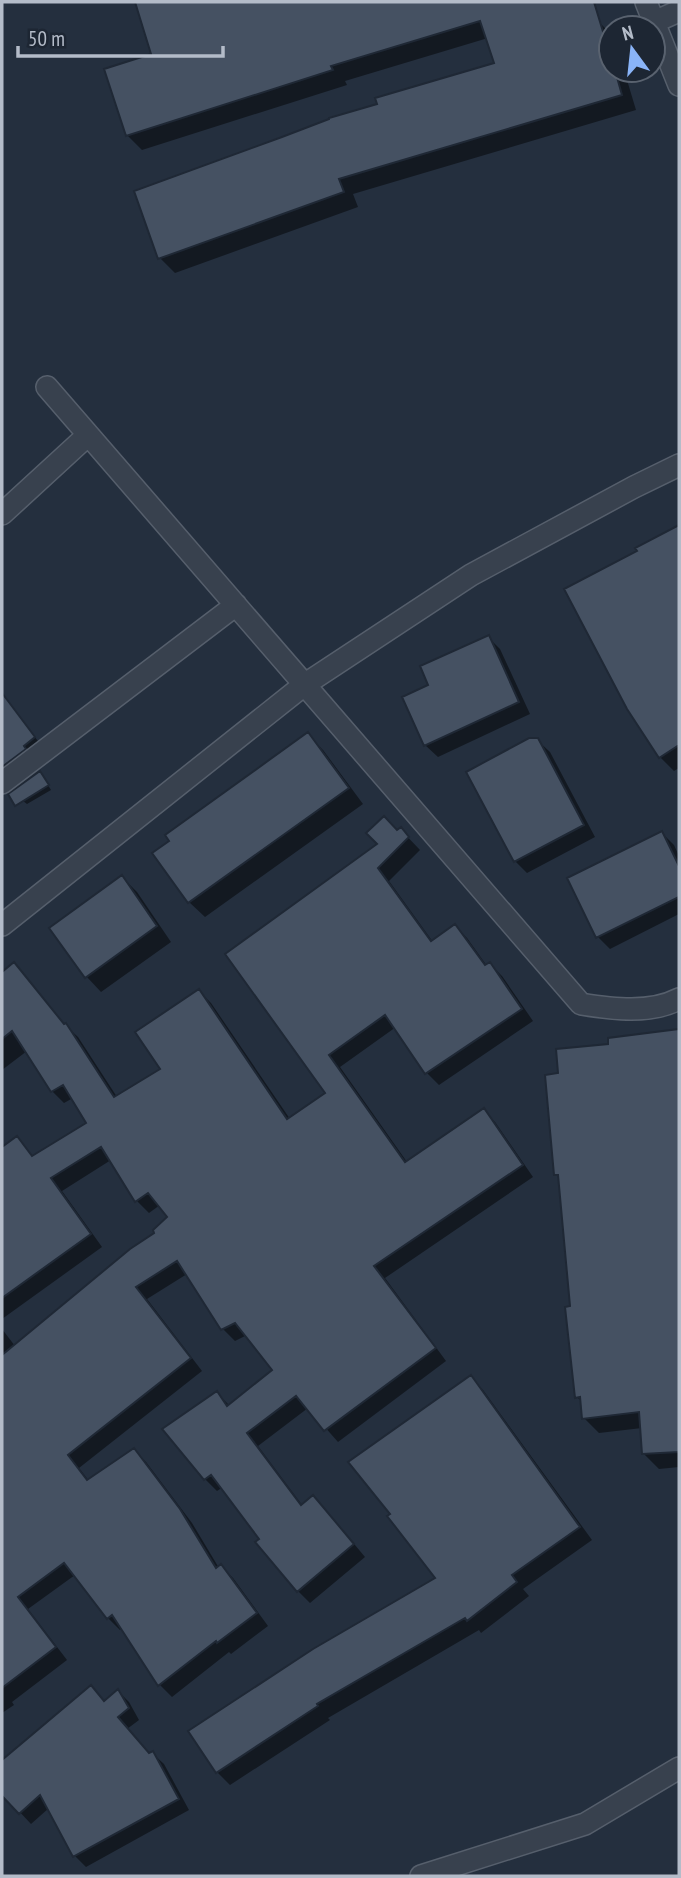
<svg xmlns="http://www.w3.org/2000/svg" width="681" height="1878" font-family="'PT Sans Narrow',sans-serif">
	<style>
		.shadow { fill: #0007 }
		.building { fill: #455162; stroke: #1f2835; stroke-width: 2 }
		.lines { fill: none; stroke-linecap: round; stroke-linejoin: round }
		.street-casing { stroke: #565f6c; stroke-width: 24 }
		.street { stroke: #38414e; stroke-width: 21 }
	</style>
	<rect width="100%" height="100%" fill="#242f3e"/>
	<!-- shadow -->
	<path class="shadow" d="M137,2H587L594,23L599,22L611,34V70H624L636,110L353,194L358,207L175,273L160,258L496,64L488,38L345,81L347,85L142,150L127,135L153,55Z
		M679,528V768L674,771L660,757L566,590Z
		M488,637L500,649L530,714L438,757L425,745L431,686Z
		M4,699L42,746L2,772V701Z
		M308,735L323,750L363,804L205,917L189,902L154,854Z
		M537,740L550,752L595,837L527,873L515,861Z
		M43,777L51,790L27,804L23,801Z
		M400,829L420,850L389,881L433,942L455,926L467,938L487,966L490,964L502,976L533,1021L439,1085L427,1073L396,1027L340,1067L407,1162L483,1110L495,1122L533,1177L385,1278L446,1361L338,1442L308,1408L258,1446L302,1505L325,1509L365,1557L310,1603L298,1591L223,1487L217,1491L205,1479L217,1393L230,1406L275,1371L247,1335L235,1341L223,1329L187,1274L147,1299L202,1371L79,1468L89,1481L134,1450L146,1462L192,1523L219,1568L221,1566L233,1578L268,1626L231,1654L229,1652L172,1697L160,1685L123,1628L120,1630L108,1618L75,1575L28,1609L67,1660L12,1702L14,1705L2,1713V1542L14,1534L2,1517V1329L15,1346L157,1233L170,1218L160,1205L149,1213L137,1201L111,1160L62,1191L102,1247L2,1319V1150L17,1139L34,1157L89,1124L73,1098L64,1103L52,1091L27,1051L2,1070V974L14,965L26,977L65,1025L78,1037L117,1097L162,1070L199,991L211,1003L290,1119L328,1093L227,955Z
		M662,833L674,845L679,856V914L610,949L597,936Z
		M122,877L137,892L171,942L101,992L86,976Z
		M679,1031V1060L614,1098L616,1102L679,1077V1467L659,1469L644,1454L642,1428L599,1433L584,1418L582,1402L577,1397L572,1308L560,1178L556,1174L560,1075L610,1046L609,1039Z
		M470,1378L483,1390L592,1540L523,1589L529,1596L481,1633L479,1630L328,1718L330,1720L230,1785L217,1772L437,1579Z
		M118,1691L129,1702L139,1720L127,1729L149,1755L152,1753L164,1764L189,1810L86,1867L75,1856L49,1808L31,1824L2,1793V1762L35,1733L104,1702Z"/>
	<!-- building -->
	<path class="building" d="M135,2H594L611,58V70H615L622,95L339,179L344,192L158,259L134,191L282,137L329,119V118L377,104L375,98L494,63L480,21L331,66L333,70L126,136L104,69L151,54Z
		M679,525V745L659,758L627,709L564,589L637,551L635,548Z
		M489,635L519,702L424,746L402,697L428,685L420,666Z
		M2,693L35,737L24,746L26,749L2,767Z
		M308,732L349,788L188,903L152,853L169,841L165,835Z
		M529,738H538L584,825L514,862L466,772Z
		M40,771L49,785L15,806L8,794Z
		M384,816L397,830L401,827L409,837L378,868L431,941L455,924L485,965L490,962L522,1009L425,1074L385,1015L329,1055L405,1162L484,1108L523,1165L374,1266L436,1348L324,1431L296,1396L247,1433L301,1505L313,1495L354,1544L297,1592L255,1542L259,1539L211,1475L204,1480L162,1429L217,1391L227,1406L272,1370L235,1323L221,1330L177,1261L136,1287L191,1358L68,1455L87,1480L134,1448L180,1509L216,1568L221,1564L257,1613L217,1643L216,1641L158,1686L112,1615L107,1619L64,1563L18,1597L56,1647L2,1688V1355L130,1249L154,1233L153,1230L167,1217L148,1193L135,1202L101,1147L51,1178L91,1234L2,1298V1147L17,1136L32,1156L86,1123L63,1085L51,1092L12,1031L2,1039V972L14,962L64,1024L66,1023L114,1097L160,1069L135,1032L199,989L287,1119L325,1093L225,954L377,844L366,833Z
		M662,831L679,866V897L596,938L567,878Z
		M122,875L157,926L85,978L49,928Z
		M679,1029V1452L642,1454L639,1412L582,1419L580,1397L575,1398L565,1307L570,1306L558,1175H554L545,1075L558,1073L556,1049L608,1044V1038Z
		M471,1375L580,1527L512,1575L517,1582L467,1621L465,1618L317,1704L318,1706L216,1773L188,1731L313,1649L435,1578L387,1516L390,1514L348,1462Z
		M91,1685L104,1701L118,1689L129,1708L118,1717L149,1753L153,1751L179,1799L73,1857L40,1795L19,1814L2,1796V1760Z"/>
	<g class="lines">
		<defs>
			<path id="street" d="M646,2L679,85
				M654,22L679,11
				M47,387L581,1004C613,1009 650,1014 679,999
				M2,514L88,435
				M2,783L236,605
				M2,925L304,685L471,575L634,487L679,465
				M421,1876L585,1824L679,1768"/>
		</defs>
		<!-- street casing -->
		<use href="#street" class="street-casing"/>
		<!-- street -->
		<use href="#street" class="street"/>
	</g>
	<!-- border -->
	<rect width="681" height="1878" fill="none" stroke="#b4bcc9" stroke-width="7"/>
	<!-- north arrow -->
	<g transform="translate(632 49) rotate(345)"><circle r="33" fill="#1d2633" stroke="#59626f" stroke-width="2"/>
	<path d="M0-5L12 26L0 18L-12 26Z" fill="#8ab4f8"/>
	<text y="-10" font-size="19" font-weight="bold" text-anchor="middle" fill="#b4bcc9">N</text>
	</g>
	<!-- scale -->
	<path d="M18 46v10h205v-10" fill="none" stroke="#b4bcc9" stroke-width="3.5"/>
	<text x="28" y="46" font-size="21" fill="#b4bcc9" stroke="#1d2633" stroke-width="5" paint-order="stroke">50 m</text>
</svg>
